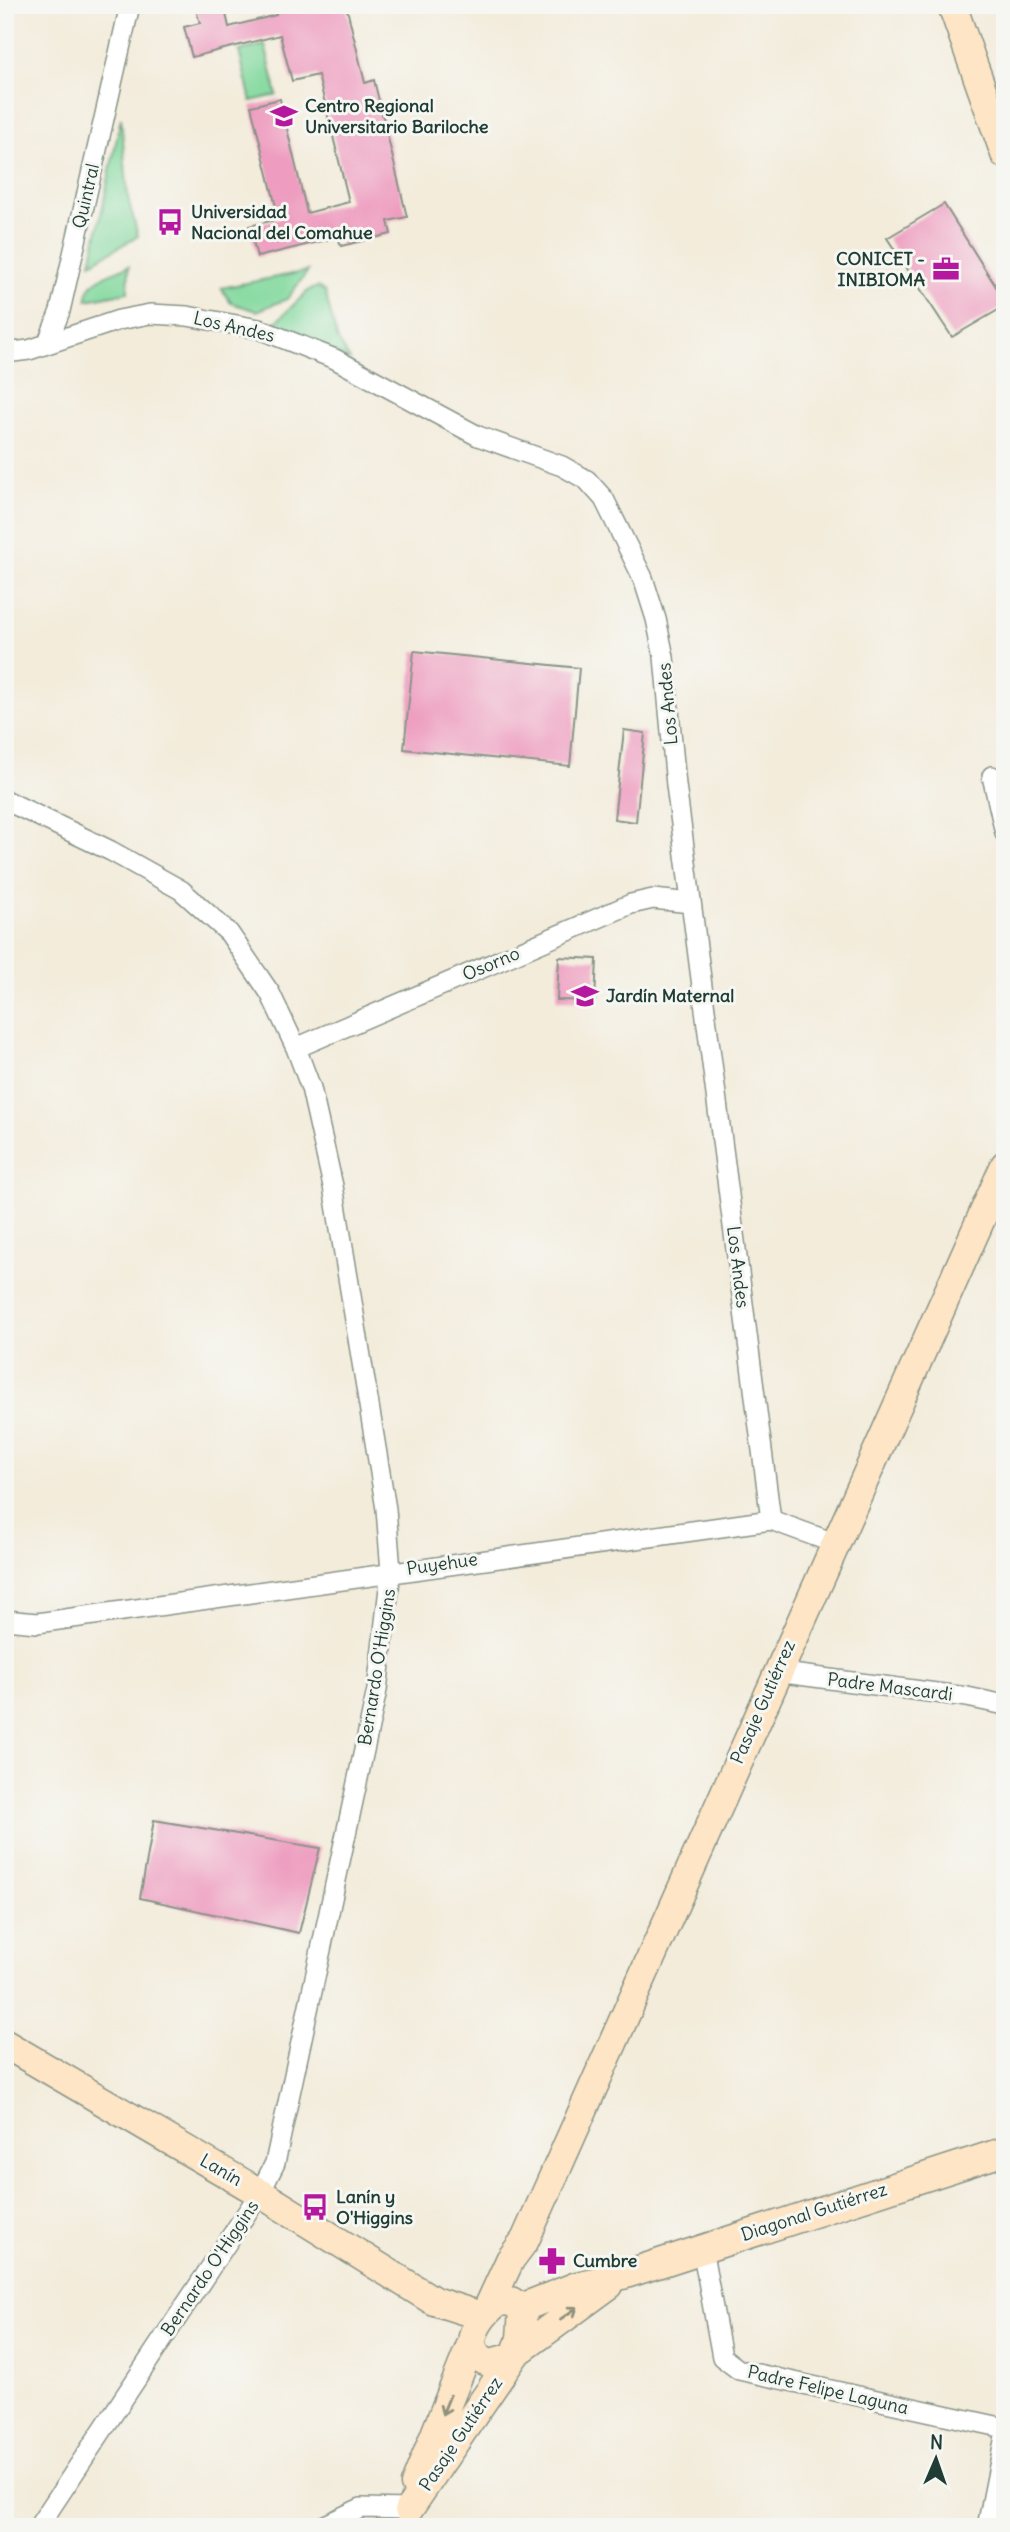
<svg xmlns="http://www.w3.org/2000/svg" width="1010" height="2532" font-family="Delius,sans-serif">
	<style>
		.grass { fill: #80d89c; stroke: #508a68; stroke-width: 2 }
		.building { fill: #ee9cbf }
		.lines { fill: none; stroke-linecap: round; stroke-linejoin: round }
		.street-casing { stroke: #899488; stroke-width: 22 }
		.secondary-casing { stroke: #899488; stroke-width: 31 }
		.street { stroke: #fff; stroke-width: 19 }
		.secondary { stroke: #fde5c5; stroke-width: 28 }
		.oneway { stroke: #8e917c }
		.labels { text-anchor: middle; stroke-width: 6; stroke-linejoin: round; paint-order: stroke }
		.poi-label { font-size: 18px; font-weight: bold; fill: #1f3d34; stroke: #f6f6f2; text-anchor: start }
		.street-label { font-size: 18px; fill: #1f3d34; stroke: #f6f6f2 }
	</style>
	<rect width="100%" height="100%" fill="#f6f6f2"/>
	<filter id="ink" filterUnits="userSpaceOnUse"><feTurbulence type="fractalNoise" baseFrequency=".0143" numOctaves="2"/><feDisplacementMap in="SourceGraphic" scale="14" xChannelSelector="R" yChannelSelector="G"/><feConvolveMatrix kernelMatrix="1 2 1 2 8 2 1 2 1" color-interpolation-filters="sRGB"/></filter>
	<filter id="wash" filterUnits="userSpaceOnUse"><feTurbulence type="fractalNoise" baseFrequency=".00686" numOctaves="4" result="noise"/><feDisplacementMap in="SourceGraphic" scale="28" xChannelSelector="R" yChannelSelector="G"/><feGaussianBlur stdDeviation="1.57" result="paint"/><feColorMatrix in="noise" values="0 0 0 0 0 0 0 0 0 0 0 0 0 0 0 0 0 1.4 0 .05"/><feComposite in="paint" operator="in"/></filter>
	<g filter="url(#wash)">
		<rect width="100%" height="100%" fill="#f3ecdb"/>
		<!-- grass -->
		<path class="grass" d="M265,45L277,95L251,101L239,51Z
			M121,118L128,198L138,236L91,263Z
			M129,266L128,292L87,300C86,278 111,274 129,266Z
			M308,271L287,299L257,311L231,303L221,288Z
			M318,287L325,292L337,338L350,360L282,329L275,323L309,290Z"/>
		<g id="blocks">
			<!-- building -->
			<path class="building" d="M216,5H224L229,27L276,15L273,5H346L365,83L374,80L407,217L388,221L391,234L341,246L338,237L257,257L249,226L279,219L251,106L280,99L307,213L349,202L318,75L292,81L280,35L192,57L184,27L200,23L196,10Z
				M944,204L1005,301V306L952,337L887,238Z
				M414,651L579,668L570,766L404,749Z
				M624,730L645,733L636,822L614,819Z
				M559,957L597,959L595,1001L557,1000Z
				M154,1820L320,1848L299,1933L140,1898Z"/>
		</g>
	</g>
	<g filter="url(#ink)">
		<use href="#blocks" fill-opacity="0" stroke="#899488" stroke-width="2"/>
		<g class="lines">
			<defs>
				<path id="street" d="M48,342L60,311L130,5
					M5,353L29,350L119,320L150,314L187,316L259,329L335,359L478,436L562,466L587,480L604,499L643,578L656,619L664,657L676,785L771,1520
					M992,776L1005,833
					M5,800L111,851L181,890L229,933L270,993L296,1048L311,1088L333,1186L386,1509L391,1571L377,1690L275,2163L260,2193L38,2527
					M296,1048L631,904L653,899L691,903
					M5,1620L37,1623L771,1520L834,1543
					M776,1672L967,1697L1005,1705
					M702,2248L722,2357L739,2370L1005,2428
					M321,2527L361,2508L409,2509
					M987,2527L1005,2436"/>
				<path id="secondary" d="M952,5L1005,154
					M5,2044L260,2193L434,2301L481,2316
					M521,2308L577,2286L623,2275L1005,2151
					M487,2310L510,2260L525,2240L1005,1165
					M516,2353L609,2285
					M415,2484L472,2342
					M409,2509L516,2353L521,2338L523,2310L511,2301L498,2302C478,2316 456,2351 490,2363L513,2357"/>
			</defs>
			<!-- street casing -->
			<use href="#street" class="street-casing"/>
			<!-- secondary casing -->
			<use href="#secondary" class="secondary-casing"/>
			<!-- street -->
			<use href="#street" class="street"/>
			<!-- secondary -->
			<use href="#secondary" class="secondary"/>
		</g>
		<!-- one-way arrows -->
		<defs><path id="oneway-shaft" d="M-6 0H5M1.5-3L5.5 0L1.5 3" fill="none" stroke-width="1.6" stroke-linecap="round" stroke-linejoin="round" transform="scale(1.75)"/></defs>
		<g class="oneway">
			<use href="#oneway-shaft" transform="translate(569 2313) rotate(-35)"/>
			<use href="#oneway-shaft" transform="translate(446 2405) rotate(112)"/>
		</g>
	</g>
	<!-- icons -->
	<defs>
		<symbol id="university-bare" viewBox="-9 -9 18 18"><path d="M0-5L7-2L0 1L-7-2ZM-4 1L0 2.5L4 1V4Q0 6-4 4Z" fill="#b5179e" stroke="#f6f6f2" stroke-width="2.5" paint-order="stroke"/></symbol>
		<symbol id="bus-bare" viewBox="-9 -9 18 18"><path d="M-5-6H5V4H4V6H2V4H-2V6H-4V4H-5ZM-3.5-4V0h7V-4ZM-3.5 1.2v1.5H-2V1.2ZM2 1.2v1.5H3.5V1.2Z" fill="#b5179e" stroke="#f6f6f2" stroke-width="2.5" paint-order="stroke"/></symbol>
		<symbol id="office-bare" viewBox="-9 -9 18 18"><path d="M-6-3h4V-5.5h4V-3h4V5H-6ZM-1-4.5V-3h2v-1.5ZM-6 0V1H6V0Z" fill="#b5179e" stroke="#f6f6f2" stroke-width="2.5" paint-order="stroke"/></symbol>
		<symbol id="school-bare" viewBox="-9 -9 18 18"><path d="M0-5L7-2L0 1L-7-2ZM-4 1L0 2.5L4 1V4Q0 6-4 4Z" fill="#b5179e" stroke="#f6f6f2" stroke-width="2.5" paint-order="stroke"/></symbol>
		<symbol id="pharmacy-bare" viewBox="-9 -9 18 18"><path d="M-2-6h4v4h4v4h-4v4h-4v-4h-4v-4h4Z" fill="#b5179e" stroke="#f6f6f2" stroke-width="2.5" paint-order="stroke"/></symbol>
	</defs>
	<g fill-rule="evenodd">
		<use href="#university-bare" x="265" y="97" width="38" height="38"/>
		<use href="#bus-bare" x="151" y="203" width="38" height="38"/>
		<use href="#office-bare" x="927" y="250" width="38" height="38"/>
		<use href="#school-bare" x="566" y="977" width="38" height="38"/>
		<use href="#bus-bare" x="296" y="2188" width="38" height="38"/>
		<use href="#pharmacy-bare" x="533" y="2242" width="38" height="38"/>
	</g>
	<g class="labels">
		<!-- poi labels -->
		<g class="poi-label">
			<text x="305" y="112">Centro Regional<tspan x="305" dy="21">Universitario Bariloche</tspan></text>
			<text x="191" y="218">Universidad<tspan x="191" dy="21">Nacional del Comahue</tspan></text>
			<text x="925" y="265" text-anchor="end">CONICET -<tspan x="925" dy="21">INIBIOMA</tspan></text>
			<text x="606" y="1002">Jardín Maternal</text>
			<text x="336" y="2203">Lanín y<tspan x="336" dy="21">O'Higgins</tspan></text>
			<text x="573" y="2267">Cumbre</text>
		</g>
		<!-- street labels -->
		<g class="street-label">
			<text transform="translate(86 196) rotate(-77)" y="6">Quintral</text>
			<text transform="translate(234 327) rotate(13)" y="6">Los Andes</text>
			<text transform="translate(668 704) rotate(-95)" y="6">Los Andes</text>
			<text transform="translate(491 964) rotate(-23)" y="6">Osorno</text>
			<text transform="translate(738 1267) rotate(83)" y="6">Los Andes</text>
			<text transform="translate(442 1564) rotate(-8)" y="6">Puyehue</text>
			<text transform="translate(377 1667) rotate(-81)" y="6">Bernardo O'Higgins</text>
			<text transform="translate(890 1687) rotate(7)" y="6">Padre Mascardi</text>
			<text transform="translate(763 1702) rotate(-66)" y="6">Pasaje Gutiérrez</text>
			<text transform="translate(221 2170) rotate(30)" y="6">Lanín</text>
			<text transform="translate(814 2212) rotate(-18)" y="6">Diagonal Gutiérrez</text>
			<text transform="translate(210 2268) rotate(-56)" y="6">Bernardo O'Higgins</text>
			<text transform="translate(828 2390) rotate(13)" y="6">Padre Felipe Laguna</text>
			<text transform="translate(461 2434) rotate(-56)" y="6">Pasaje Gutiérrez</text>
		</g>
	</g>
	<!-- margin -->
	<rect width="1010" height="2532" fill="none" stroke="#f6f6f2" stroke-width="28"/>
	<!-- north arrow -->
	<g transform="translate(936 2459) rotate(2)" stroke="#f6f6f2" stroke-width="5" paint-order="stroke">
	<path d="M0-5L12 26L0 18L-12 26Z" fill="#1f3d34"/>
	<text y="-10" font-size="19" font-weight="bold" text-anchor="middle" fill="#1f3d34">N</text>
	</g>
</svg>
